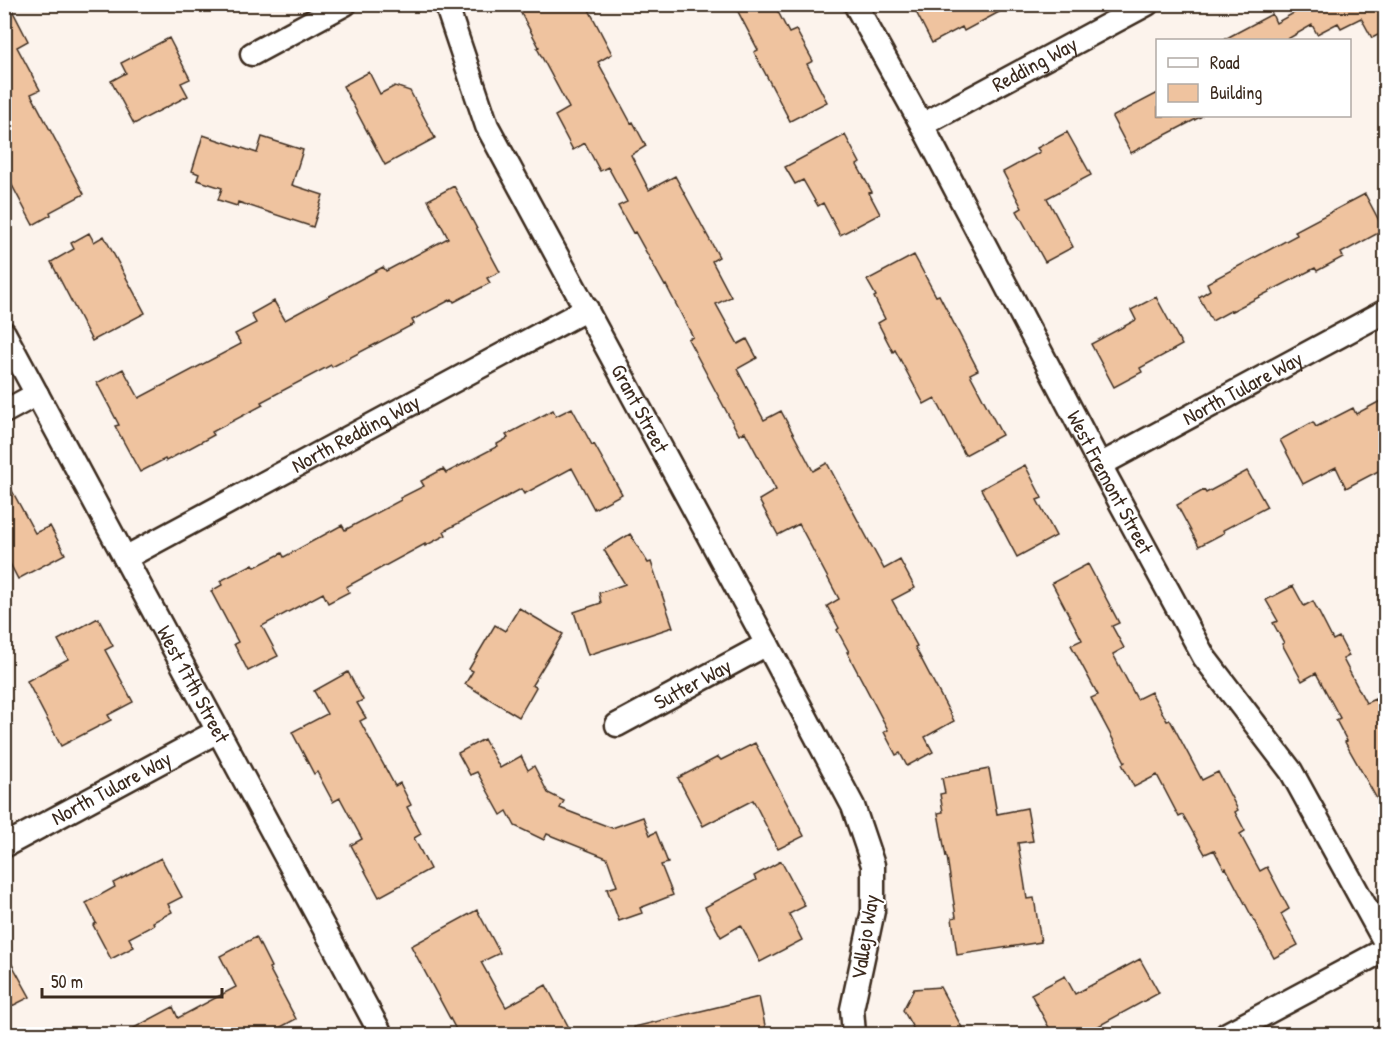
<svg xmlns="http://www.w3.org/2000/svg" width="1390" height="1039" font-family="'Patrick Hand',sans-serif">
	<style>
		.building { fill: #efc39f; stroke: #3b2a1e; stroke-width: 1.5 }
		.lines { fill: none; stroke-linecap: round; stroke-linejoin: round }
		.street-casing { stroke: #3b2a1e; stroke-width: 27 }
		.street { stroke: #fff; stroke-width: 22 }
		.labels { text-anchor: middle; stroke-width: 4.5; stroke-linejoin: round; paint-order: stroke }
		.street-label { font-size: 21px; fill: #3b2a1e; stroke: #fff }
	</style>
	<rect width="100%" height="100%" fill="#fcf3ec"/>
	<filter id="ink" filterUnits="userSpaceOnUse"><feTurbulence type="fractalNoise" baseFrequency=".0167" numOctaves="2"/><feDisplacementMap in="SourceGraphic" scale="12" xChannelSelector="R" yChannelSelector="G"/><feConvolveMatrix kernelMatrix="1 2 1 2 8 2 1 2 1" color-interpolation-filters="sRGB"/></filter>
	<g filter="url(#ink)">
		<!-- building -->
		<path class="building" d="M4,4H9L28,41L17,47L40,90L31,94L84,194L50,212L51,215L33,225L4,170Z
			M516,4H586L612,54L598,62L631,123L633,122L646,146L631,155L649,190L675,176L719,257L712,261L731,297L716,304L738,344L747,339L757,358L737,369L764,420L781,411L813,471L827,463L884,569L900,560L915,588L892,600L917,646L915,647L954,721L925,737L933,752L907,766L900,753L896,755L884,732L888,730L847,652H849L837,630L839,628L827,606L839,599L799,524L778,535L759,500L776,490L745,432L739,435L688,339L693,337L666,285L665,286L635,232L633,233L618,206L627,202L608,167L600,171L585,143L573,150L555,116L569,108L537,48L539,47Z
			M734,4H774L789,33L796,30L813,61L807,64L827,102L790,121L754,52L758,50Z
			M912,4H1014L964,31L962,27L932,43Z
			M1301,4H1386V31L1372,38L1361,18L1341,28L1338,23L1317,34L1312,25L1286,40H1223L1272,14L1276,23L1303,8Z
			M169,38L190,79L181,83L188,96L134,124L111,81L126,73L121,63Z
			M369,72L380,94L395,86L410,91L435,138L385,165L343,86Z
			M1158,93V116H1202L1131,153L1112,117Z
			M1067,132L1091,175L1047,198L1073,247L1045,262L1017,211L1022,208L1003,172L1040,152L1037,148Z
			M203,135L257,153L262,137L303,150L292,185L323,195L313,227L238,202L237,206L218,200L222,188L197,180L199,174L192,171Z
			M845,135L860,163L857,165L872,192L869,193L880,214L840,235L823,203L818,206L803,180L795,184L785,167Z
			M454,186L500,272L487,278L490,283L454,302L452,299L412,320L414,324L332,367L331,365L261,402L263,405L212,432L214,435L166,461L165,459L140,472L115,426L119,425L97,383L123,369L139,398L241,344L235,334L256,323L251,314L274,301L285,320L383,267L386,271L448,238L428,200Z
			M1365,194L1384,230L1341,253L1343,257L1317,271L1315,268L1232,311V310L1212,321L1199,297L1210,290L1207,283L1297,235L1295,231Z
			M89,233L94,242L104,236L145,313L92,341L51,262L74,249L71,243Z
			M914,255L936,296L939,295L978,370L970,374L1002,435L965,455L935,398L924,404L895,350L893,352L878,323L885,319L874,297L876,296L867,280Z
			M1156,297L1182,345L1140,368L1142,372L1114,387L1091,344L1136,320L1131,310Z
			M1386,398V467L1346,488L1336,467L1303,484L1280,440L1313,422L1316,427L1353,408L1356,414Z
			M572,408L592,445L594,444L622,494L594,509L572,468L524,494L521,489L444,531L446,535L425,546V544L346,587L349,592L328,603L323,593L262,626L278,656L248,671L234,644L238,642L211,591L222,585L220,581L253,564L255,567L282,553L284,557L342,525L345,530L401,500L400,498L424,486L421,481L443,469L446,473L498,446L497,444L508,438L506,435L553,410L556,416Z
			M1025,465L1042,498L1037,500L1056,536L1017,557L981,489Z
			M1247,471L1267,507L1223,530L1224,533L1199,546L1177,505L1204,490L1206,493Z
			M4,476L35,533L50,526L65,554L18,579L4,552Z
			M630,534L648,563L651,562L673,627L588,655L574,612L601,603L599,593L625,584L604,550Z
			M1088,564L1119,623L1112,626L1124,648L1113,654L1137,699L1151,692L1167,721L1170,720L1202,780L1218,772L1238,810L1235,812L1245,831L1240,834L1260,871L1267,867L1289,909L1281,914L1298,945L1274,958L1226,868L1224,869L1214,850L1205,854L1183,815L1179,817L1157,775L1134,787L1122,764L1125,762L1091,698L1098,695L1071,645L1082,640L1052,583Z
			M1293,586L1304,606L1313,601L1333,640L1339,637L1349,656L1343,659L1366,703L1375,699L1386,718V815L1345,742L1347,741L1336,720L1340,718L1316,673L1302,681L1282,644L1284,643L1273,623L1278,621L1266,600Z
			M519,608L563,634L532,685L536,687L519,717L465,684L473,671L469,669L495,625L505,631Z
			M98,618L113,646L105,650L133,702L108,715L111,720L61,746L27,681L68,659L58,640Z
			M348,672L363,700L357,703L366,718L360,721L395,786L400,783L411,805L407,807L421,834L414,838L430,869L379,897L351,845L362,839L340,798L333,802L317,772L314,774L292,732L327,714L314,691Z
			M484,739L500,768L521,756L528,770L534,766L548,793L564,801L560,808L612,828L643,817L650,835L656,832L668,863L661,865L673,895L640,908L642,913L619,921L607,889L617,886L607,858L547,834L544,840L515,826L507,811L501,815L477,772L470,775L458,753Z
			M755,743L804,836L778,849L753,800L703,826L678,778L718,757L721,760Z
			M989,769L997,814L1027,808L1033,841L1018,843L1027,899L1034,898L1041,942L957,955L952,918L956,917L947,857H946L938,813L943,812L940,794L945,793L942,778Z
			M161,858L182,897L168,904L172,912L153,922L154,925L129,938L134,947L111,959L93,925L96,923L86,903L115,887L113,883Z
			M781,861L805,906L789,914L802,940L760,962L741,925L721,937L705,907L756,880L754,876Z
			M477,910L500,953L481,962L506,1007L546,985L573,1035H459L411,946Z
			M256,937L271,967L269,968L296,1019L266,1035H121L173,1007L178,1018L236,987L220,956Z
			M4,950L30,997L4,1010Z
			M1140,959L1159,993L1082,1035H1053L1031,994L1065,976L1075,994Z
			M940,987L966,1035H917L903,1010L914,989Z
			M759,997L767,1035H635L634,1027Z"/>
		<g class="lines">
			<defs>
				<g id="street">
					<path id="s1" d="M446,4L487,126L767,644L853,806L873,865V911L852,1009L854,1034"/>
					<path id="s2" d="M855,4L922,125L1100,465L1204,657L1291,771L1386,944"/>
					<path d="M252,54L345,4"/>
					<path id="s3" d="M922,125L1147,4"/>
					<path id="s4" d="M4,333L381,1034"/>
					<path d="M4,412L37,394"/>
					<path id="s5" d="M1100,465L1386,311"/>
					<path id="s6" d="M125,558L587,309"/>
					<path id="s7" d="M617,725L767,644"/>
					<path id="s8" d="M4,846L218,731"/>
					<path d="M1227,1034L1386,949"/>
				</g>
			</defs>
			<!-- street casing -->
			<use href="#street" class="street-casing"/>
			<!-- street -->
			<use href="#street" class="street"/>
		</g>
	</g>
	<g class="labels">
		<!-- street labels -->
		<g class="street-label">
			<text dy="7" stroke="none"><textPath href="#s3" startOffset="128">Redding Way</textPath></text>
			<text dy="7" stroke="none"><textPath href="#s5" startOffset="162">North Tulare Way</textPath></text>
			<text dy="7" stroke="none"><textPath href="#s1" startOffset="450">Grant Street</textPath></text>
			<text dy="7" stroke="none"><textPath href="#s6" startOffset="262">North Redding Way</textPath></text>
			<text dy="7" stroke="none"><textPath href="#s2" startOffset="542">West Fremont Street</textPath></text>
			<text dy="7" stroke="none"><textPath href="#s4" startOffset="399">West 17th Street</textPath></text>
			<text dy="7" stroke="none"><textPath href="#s7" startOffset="86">Sutter Way</textPath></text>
			<text dy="7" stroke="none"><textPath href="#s8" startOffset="122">North Tulare Way</textPath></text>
			<text transform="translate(865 937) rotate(-81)" y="7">Vallejo Way</text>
		</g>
	</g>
	<!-- margin -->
	<rect width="1390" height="1039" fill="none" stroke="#fff" stroke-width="24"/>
	<rect x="12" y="12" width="1366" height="1015" fill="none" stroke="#3b2a1e" stroke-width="2" filter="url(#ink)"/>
	<!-- legend -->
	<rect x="1156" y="39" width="195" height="78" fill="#ffffff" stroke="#b1aaa5" stroke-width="1.5"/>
	<rect x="1168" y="58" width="30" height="9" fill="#ffffff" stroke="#b1aaa5" stroke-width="1.5"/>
	<text x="1210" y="69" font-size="18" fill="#3b2a1e">Road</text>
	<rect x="1168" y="84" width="30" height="18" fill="#efc39f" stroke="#b1aaa5" stroke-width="1.5"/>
	<text x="1210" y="99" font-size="18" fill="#3b2a1e">Building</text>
	<!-- scale -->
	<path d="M42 988v9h180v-9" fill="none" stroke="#3b2a1e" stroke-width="3"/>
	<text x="51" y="988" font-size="18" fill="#3b2a1e" stroke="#ffffff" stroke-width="4.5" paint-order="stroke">50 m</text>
</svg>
